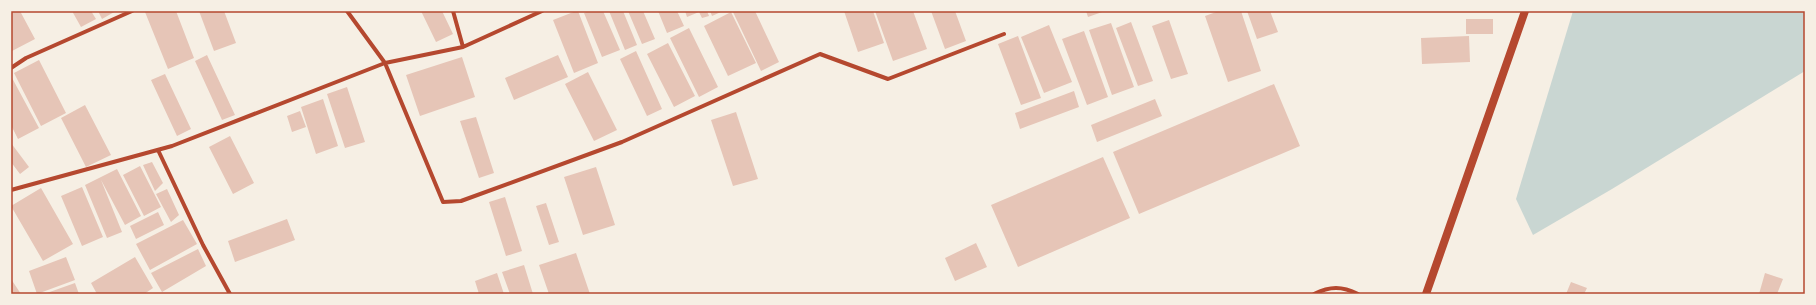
<svg xmlns="http://www.w3.org/2000/svg" width="1816" height="305" font-family="'Open Sans',sans-serif">
	<style>
		.water { fill: #c9d6d2 }
		.building { fill: #e6c5b7 }
		.lines { fill: none; stroke-linecap: round; stroke-linejoin: round }
		.minor { stroke: #b5482f; stroke-width: 4 }
		.secondary { stroke: #b5482f; stroke-width: 8 }
		.neatline { fill: none; stroke: #b5482f; stroke-width: 1.5 }
	</style>
	<rect width="100%" height="100%" fill="#f6efe4"/>
	<!-- water -->
	<path class="water" d="M1573,11H1805V71L1612,189L1533,235L1516,199Z"/>
	<!-- building -->
	<path class="building" d="M11,11H20L35,39L12,51L11,49Z
		M72,11H91L96,19L81,27Z
		M98,11H116L102,19Z
		M148,11H176L194,58L168,69L145,12Z
		M199,11H224L236,43L214,51Z
		M421,11H442L453,34L436,42Z
		M576,11H578L598,63L574,73L553,20Z
		M589,11H603L620,50L602,57L584,13Z
		M609,11H623L637,45L625,50Z
		M628,11H643L655,39L642,44Z
		M658,11H677L684,26L667,33Z
		M685,11H707L709,16L702,18L699,12L687,17Z
		M710,11H723L712,16Z
		M736,11H755L779,62L761,71L733,12Z
		M844,11H873L884,43L858,52Z
		M875,11H913L927,49L893,61Z
		M931,11H955L966,41L945,49Z
		M1086,11H1105L1088,17Z
		M1219,11H1241L1261,71L1228,82L1205,16Z
		M1247,11H1270L1278,32L1257,39Z
		M731,12L756,63L728,76L704,26Z
		M1466,19H1493V34H1466Z
		M1169,20L1188,74L1171,79L1152,26Z
		M1131,22L1153,81L1138,86L1116,28Z
		M1111,23L1134,87L1112,95L1089,30Z
		M1049,25L1072,82L1044,93L1021,37Z
		M689,28L718,87L699,97L670,38Z
		M1084,31L1108,97L1087,105L1062,39Z
		M1018,36L1041,98L1021,105L998,44Z
		M1469,36L1470,62L1422,64L1421,38Z
		M668,43L695,96L674,107L647,54Z
		M636,51L662,109L647,116L620,59Z
		M207,55L235,115L222,120L195,61Z
		M558,55L568,77L514,100L505,78Z
		M462,57L475,97L420,116L406,75Z
		M39,60L66,113L41,126L14,73Z
		M588,72L617,130L594,141L565,84Z
		M165,74L191,129L177,136L151,80Z
		M11,76L39,128L18,139L11,125Z
		M1274,84L1300,146L1139,214L1113,152Z
		M347,87L365,142L345,148L327,94Z
		M1074,91L1079,107L1020,129L1015,113Z
		M323,99L338,146L316,154L301,107Z
		M1155,99L1162,116L1097,142L1091,125Z
		M85,105L111,155L86,167L61,118Z
		M300,111L306,127L292,132L287,116Z
		M736,112L758,179L733,186L711,120Z
		M476,117L494,173L479,178L460,121Z
		M230,136L254,183L233,194L209,147Z
		M11,143L29,167L20,174L11,162Z
		M1103,157L1130,218L1018,267L991,205Z
		M152,162L163,183L155,191L143,165Z
		M140,166L161,207L144,216L123,175Z
		M596,167L615,225L583,235L564,177Z
		M117,169L141,216L125,225L101,180L122,232L107,238L85,185Z
		M82,187L103,237L82,246L61,196Z
		M41,188L73,244L43,261L11,206Z
		M167,189L179,215L171,222L156,194Z
		M505,197L522,251L506,256L489,202Z
		M546,203L559,242L549,245L536,206Z
		M158,212L164,225L136,239L130,226Z
		M287,219L295,240L235,262L228,241Z
		M183,220L197,244L150,270L136,244Z
		M976,243L987,267L955,281L945,258Z
		M198,249L206,266L162,292L151,273Z
		M576,253L590,294H549L539,265Z
		M66,257L75,280L37,294L29,271Z
		M135,257L153,288L144,294H97L91,283Z
		M524,265L533,294H510L502,272Z
		M497,273L504,294H479L475,281Z
		M1765,273L1783,279L1777,294H1759Z
		M11,279L21,294H11Z
		M1571,282L1587,288L1584,294H1566Z
		M75,283L79,294H44Z"/>
	<g class="lines">
		<!-- minor -->
		<path class="minor" d="M347,11L385,63L443,202L461,201L622,142L820,54L888,79L1004,34
			M453,11L463,47
			M11,68L26,58L132,11
			M158,150L203,245L230,294
			M11,190L172,146L385,63L463,47L542,11
			M1314,294C1330,286 1342,286 1358,294"/>
		<!-- secondary -->
		<path class="secondary" d="M1426,294L1525,11"/>
	</g>
	<!-- border -->
	<rect width="1816" height="305" fill="none" stroke="#f6efe4" stroke-width="24"/>
	<rect x="12" y="12" width="1792" height="281" class="neatline"/>
</svg>
